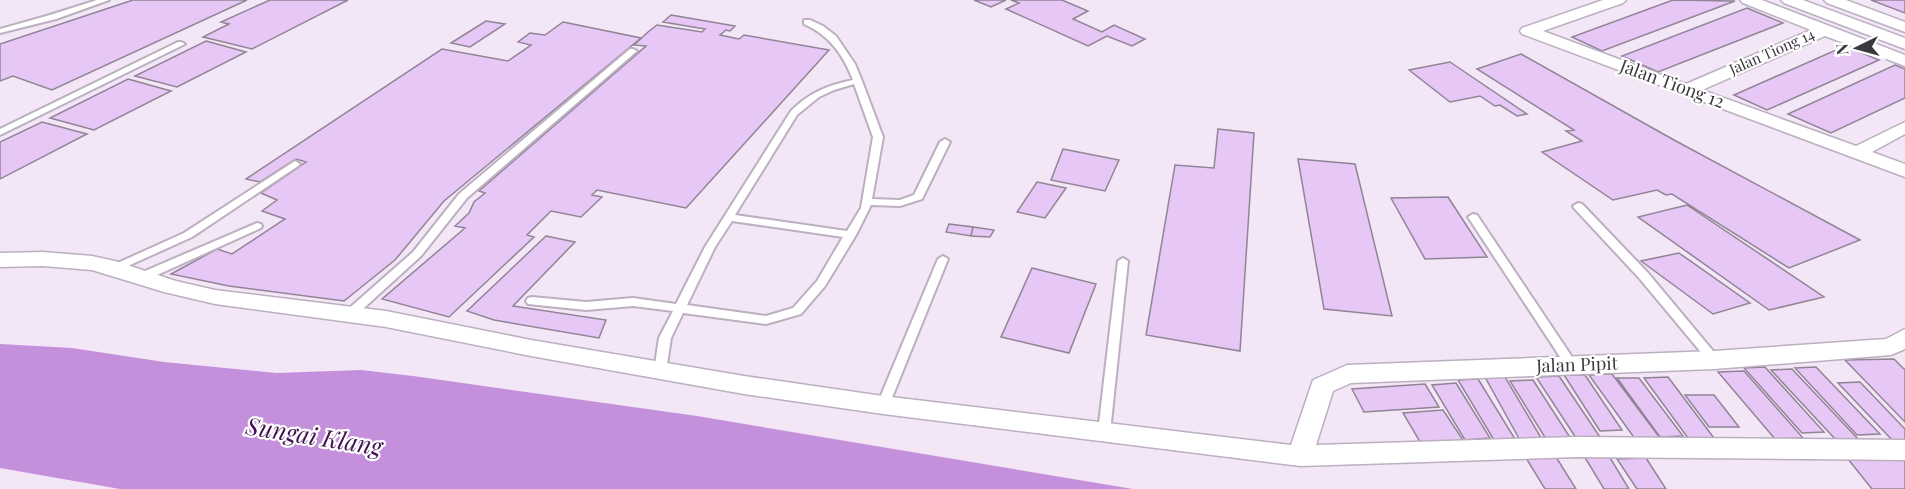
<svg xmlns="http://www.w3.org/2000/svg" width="1905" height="489" font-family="'Playfair Display',serif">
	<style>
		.water { fill: #c590db }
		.building { fill: #e7c7f5; stroke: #908595; stroke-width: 1.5 }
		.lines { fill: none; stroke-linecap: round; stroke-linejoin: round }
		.service-casing { stroke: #bbafc0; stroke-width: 4 }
		.minor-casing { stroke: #bbafc0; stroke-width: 3 }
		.service { fill: #fff; fill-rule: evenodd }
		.minor { fill: #fff; fill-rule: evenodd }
		.labels { text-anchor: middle; stroke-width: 4.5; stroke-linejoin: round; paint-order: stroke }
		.far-street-label { font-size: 15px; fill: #3c383f; stroke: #fff }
		.street-label { font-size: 18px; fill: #3c383f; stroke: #fff }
		.near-water-label { font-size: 24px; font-style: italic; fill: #421053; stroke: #fff }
	</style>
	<rect width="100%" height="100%" fill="#f2e6f7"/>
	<!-- water -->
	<path class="water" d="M0,344L72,348L164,362L276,373L361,370L413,376L697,416L1133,489H120L0,468Z"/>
	<!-- building -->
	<path class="building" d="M133,0H247L52,90L13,76L0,81V44Z
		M270,0H348L252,49L203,37L229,24L221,22Z
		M974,0H1006L991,7Z
		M1011,0H1062L1088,11L1073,19L1102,32L1114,25L1145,39L1132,46L1107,36L1088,46L1006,9L1019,3Z
		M1673,0L1735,1L1602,51L1572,37Z
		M1871,0H1905V13Z
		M1747,8L1783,23L1658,72L1622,56Z
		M671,15L735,26L730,31L726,30L720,35L739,39L744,35L829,50L686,208L597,190L592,195L602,197L581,217L551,211L527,235L534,237L449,317L382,299L465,228L455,226L469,213L474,202L485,193L479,191L646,46L634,45L648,32L657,25L702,32L705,29L663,22Z
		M486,21L505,24L470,47L451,43Z
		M563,22L641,38L444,201L395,260L344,301L229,286L171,274L217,249L232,254L285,219L262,211L277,200L261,193L306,162L296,159L260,182L246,179L442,49L508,61L531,45L518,42L530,33L545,35Z
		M206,41L246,52L177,87L135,76Z
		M1845,46L1879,60L1767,110L1734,95Z
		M1521,54L1674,140L1860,240L1789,268L1672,194L1666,195L1657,190L1613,200L1542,152L1582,141L1566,131L1574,130L1477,69Z
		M1450,62L1527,114L1517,116L1500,105L1495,106L1480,96L1450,102L1409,70Z
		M1895,65L1905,69V98L1831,133L1788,114Z
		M128,79L171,91L94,130L50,118Z
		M42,122L87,134L0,179V142Z
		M1218,129L1254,133L1240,351L1146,335L1175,165L1214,168Z
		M1063,149L1119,160L1105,191L1051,180Z
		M1298,159L1355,164L1392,316L1324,309Z
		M1037,182L1066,188L1045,218L1017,212Z
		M1448,197L1487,257L1425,259L1391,198Z
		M1687,205L1824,297L1769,310L1638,217Z
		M949,224L973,227L971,236L946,232Z
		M973,227L994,230L990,237L971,236Z
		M546,236L575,242L513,306L606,320L599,338L494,320L467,311Z
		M1679,253L1750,303L1713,314L1641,261Z
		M1032,268L1096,284L1069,353L1001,337Z
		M1894,359L1905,370V422L1845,360Z
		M1765,367L1824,432L1802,433L1744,368Z
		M1816,367L1880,434L1857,435L1795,368Z
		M1792,369L1859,440L1837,441L1771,370Z
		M1744,371L1803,438L1775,439L1718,372Z
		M1612,374L1663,442L1638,443L1589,375Z
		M1564,375H1585L1622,430L1600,431Z
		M1559,376L1602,440L1578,441L1536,377Z
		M1485,377H1505L1543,441L1521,442Z
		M1668,377L1714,438H1688L1644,378Z
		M1617,378H1639L1683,436L1660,437Z
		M1478,379L1515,439L1494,440L1458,380Z
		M1533,380L1571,439H1546L1510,381Z
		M1860,382L1905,429V443H1895L1838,383Z
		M1456,383L1490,438L1465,440L1432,385Z
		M1425,384L1439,407L1364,412L1352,389Z
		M1685,395H1714L1739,427H1709Z
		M1443,410L1465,443L1423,447L1403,413Z
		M1584,456H1609L1629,489H1604Z
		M1556,457L1576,489H1545L1526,458Z
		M1646,458L1666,489H1637L1617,459Z
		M1848,459H1905V489H1872Z"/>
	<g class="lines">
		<defs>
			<path id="service" d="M97,0H109L56,19L0,33V29L50,15Z
				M804,20H810L823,26L836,36L855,64L862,81L883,137L872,199L900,200L914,195L940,142L945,139L950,142L922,199L900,206L871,205L856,235L825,286L801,314L766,324L683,313L671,338L666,371L664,374H656L654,371L659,338L673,311L633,306L586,310L528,304L526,301L528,298L532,297L586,302L633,298L676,304L705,247L791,111C809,93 828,85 853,80C843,54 829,35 804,24ZM854,84L873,137L861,208L847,231L735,215L797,115L819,97L834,90ZM732,221L843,237L817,281L793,308L766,316L687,305L715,247Z
				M178,42H181L185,44L0,135V129Z
				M630,49H633L637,51L467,198L421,256L354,317H346L344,314L346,311L413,252L459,194Z
				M295,161L300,164L298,166L192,237L119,270H111L110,268L111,266L184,233Z
				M1578,203L1582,204L1648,273L1718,357L1720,360L1718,363H1710L1640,279L1574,208L1573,206Z
				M1473,214L1477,215L1576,363L1578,366L1576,369H1568L1468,217Z
				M257,223L261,224L262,226L261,228L146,280L142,281L137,277L138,274Z
				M943,256L948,259L889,405L887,408L883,410L879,408L877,405L938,259Z
				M1123,258L1128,261L1110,432L1109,435L1104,437L1099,435L1098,432L1118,261Z"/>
			<path id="minor" d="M1603,0H1626L1623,3L1543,31L1686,84L1811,30L1743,3L1740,0H1762L1905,55V66L1825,36L1702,90L1856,146L1905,122V134L1872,152L1905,164V177L1522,34L1520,31L1522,28Z
				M1781,0H1803L1905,38V49L1784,3Z
				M1824,0H1846L1905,22V32L1827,3Z
				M43,252L92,256L115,261L176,281L215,290L386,311L531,340L744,376L883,396L1291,445L1313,380L1347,365L1714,351L1886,339L1905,329V349L1891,355L1714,369L1351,383L1333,391L1316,445L1577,437L1905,440V460L1577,457L1300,466L883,414L744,394L531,356L386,327L215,304L164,292L92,270L43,266L0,267V253Z"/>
		</defs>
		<!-- service casing -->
		<use href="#service" class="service-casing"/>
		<!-- minor casing -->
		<use href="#minor" class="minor-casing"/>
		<!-- service -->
		<use href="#service" class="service"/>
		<!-- minor -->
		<use href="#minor" class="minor"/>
	</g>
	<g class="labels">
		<!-- far-street labels -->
		<g class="far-street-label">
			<text transform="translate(1772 52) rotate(-24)" y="5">Jalan Tiong 14</text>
		</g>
		<!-- street labels -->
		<g class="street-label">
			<text transform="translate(1672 84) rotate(20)" y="6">Jalan Tiong 12</text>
			<text transform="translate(1577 365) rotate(-2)" y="6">Jalan Pipit</text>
		</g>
		<!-- near-water labels -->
		<g class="near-water-label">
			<text transform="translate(314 437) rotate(9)" y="8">Sungai Klang</text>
		</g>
	</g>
	<!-- north arrow -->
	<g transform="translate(1857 48) rotate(265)" stroke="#ffffff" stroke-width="4.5" paint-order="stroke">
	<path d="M0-4.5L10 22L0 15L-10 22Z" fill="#3c383f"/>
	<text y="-9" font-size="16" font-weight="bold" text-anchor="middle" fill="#3c383f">N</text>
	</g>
</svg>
